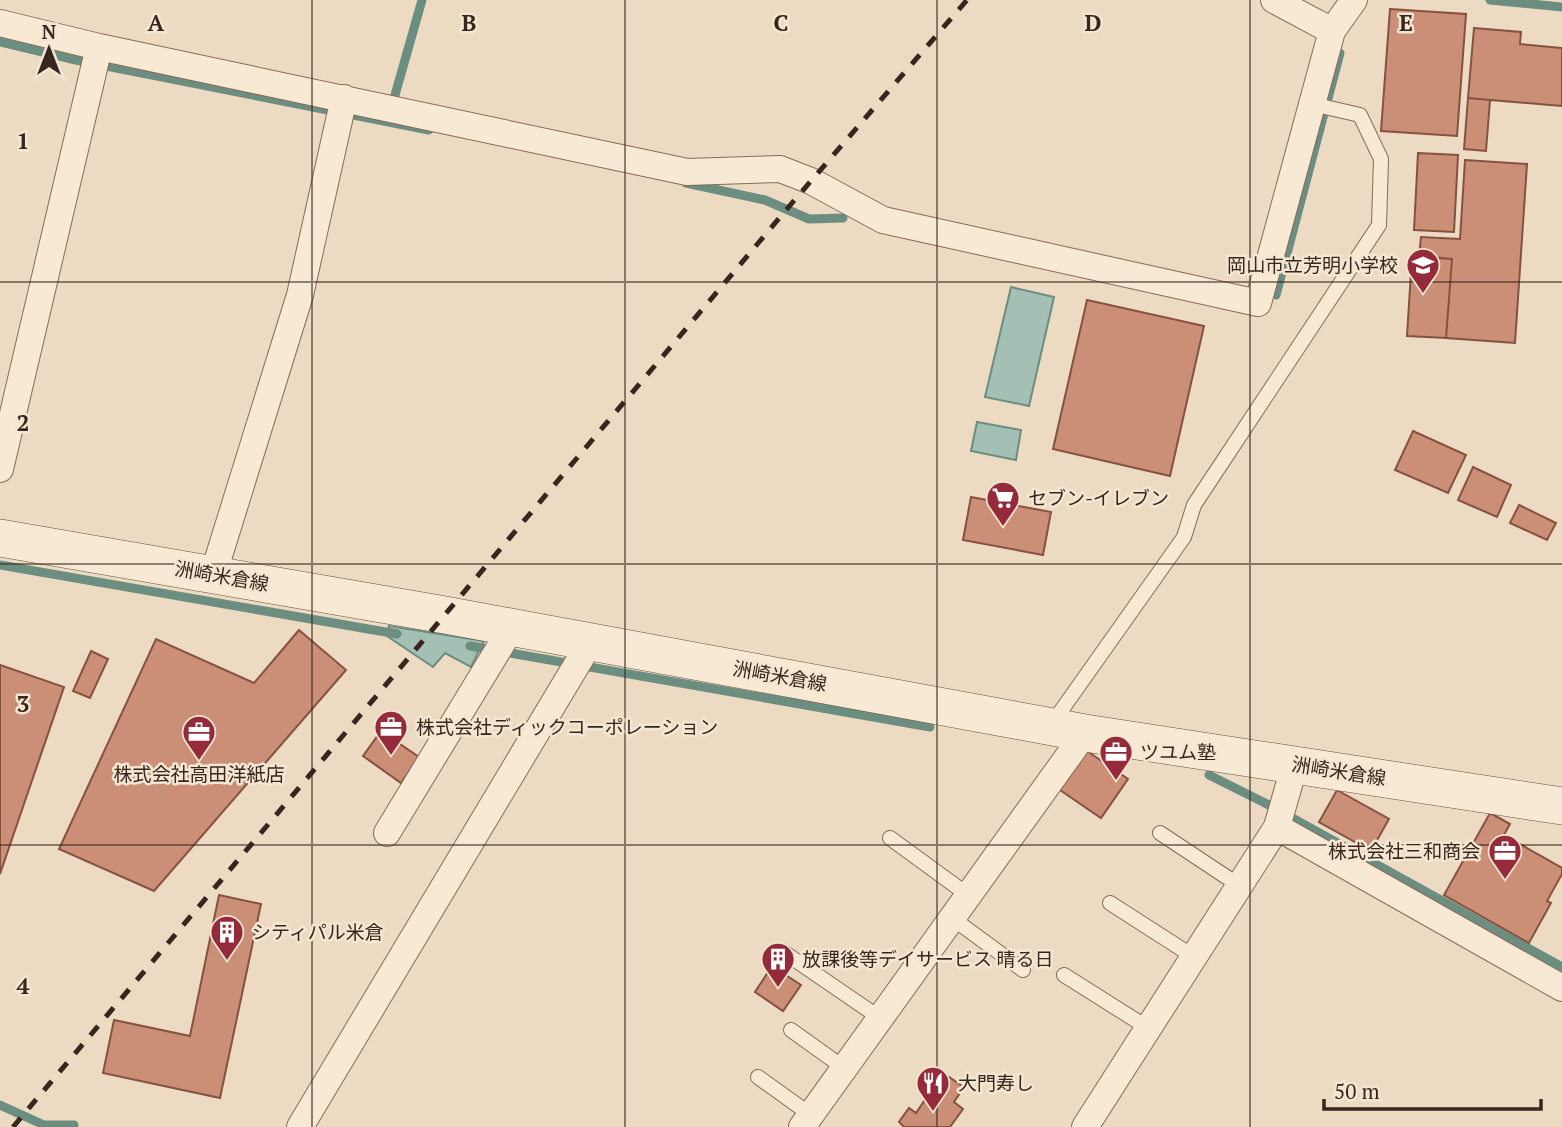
<svg xmlns="http://www.w3.org/2000/svg" width="1562" height="1127" font-family="'PT Serif','Noto Sans JP',serif">
	<style>
		.water { fill: #a4c0b4; stroke: #6b8e80; stroke-width: 2 }
		.lines { fill: none; stroke-linecap: round; stroke-linejoin: round }
		.stream { stroke: #6b8e80; stroke-width: 9 }
		.building { fill: #cb8f78; stroke: #86523f; stroke-width: 2 }
		.lane-casing { stroke: #876b59; stroke-width: 16 }
		.street-casing { stroke: #876b59; stroke-width: 28 }
		.secondary-casing { stroke: #694d3d; stroke-width: 38 }
		.lane { stroke: #f8e9d5; stroke-width: 14 }
		.street { stroke: #f8e9d5; stroke-width: 26 }
		.secondary { stroke: #f8e9d5; stroke-width: 37 }
		.rail { stroke: #37261d; stroke-width: 5; stroke-dasharray: 12 12; stroke-linecap: butt }
		.grid { fill: none; stroke: #37261d; stroke-width: 2; stroke-opacity: 0.55 }
		.labels { text-anchor: middle; stroke-width: 5; stroke-linejoin: round; paint-order: stroke }
		.poi-label { font-size: 19px; fill: #37261d; stroke: #f5e6d1; text-anchor: start }
		.street-label { font-size: 19px; fill: #37261d; stroke: #f5e6d1 }
		.grid-label { font-size: 23px; text-anchor: middle; font-weight: bold; fill: #37261d; stroke: #f5e6d1; stroke-width: 5; stroke-linejoin: round; paint-order: stroke }
	</style>
	<rect width="100%" height="100%" fill="#eddac2"/>
	<!-- water -->
	<path class="water" d="M1011,287L1054,297L1029,406L985,397Z
		M977,422L1021,430L1016,460L971,451Z
		M389,626L484,641L471,667L445,653L433,667L387,636Z"/>
	<g class="lines">
		<!-- stream -->
		<path class="stream" d="M1490,0L1562,7
			M0,42L76,60L429,130
			M393,102L422,0
			M686,183L765,200L809,219L843,218
			M1276,295L1340,53
			M0,565L397,634
			M470,646L930,727
			M1209,775L1267,804L1562,967
			M0,1105L44,1125H74"/>
	</g>
	<!-- building -->
	<path class="building" d="M1390,9L1466,14L1457,136L1381,131Z
		M1474,28L1521,32L1520,44L1562,48V106L1468,98Z
		M1468,98L1490,100L1486,151L1464,149Z
		M1418,153L1458,155L1454,232L1414,230Z
		M1465,160L1527,164L1515,343L1446,338L1452,259L1419,256L1421,237L1460,239Z
		M1412,256L1452,259L1446,338L1407,336Z
		M1087,300L1204,326L1170,476L1053,449Z
		M1413,431L1466,455L1448,493L1395,470Z
		M1473,467L1511,485L1497,517L1458,500Z
		M971,497L1051,512L1043,555L963,540Z
		M1519,505L1556,523L1547,540L1510,523Z
		M299,630L346,670L154,891L59,849L156,639L254,683Z
		M91,651L108,659L90,698L73,691Z
		M0,665L64,687L0,874Z
		M381,731L419,757L401,783L363,756Z
		M1087,751L1128,779L1101,818L1060,790Z
		M1337,790L1389,819L1371,851L1319,822Z
		M1490,813L1510,824L1504,835L1562,868V874L1547,901L1551,903L1529,943L1444,895Z
		M219,895L261,904L220,1098L103,1073L114,1020L190,1036Z
		M772,966L801,985L783,1011L755,992Z
		M943,1073L964,1087L954,1102L963,1109L950,1127H904L899,1122L909,1108L916,1113Z"/>
	<g class="lines">
		<defs>
			<path id="lane" d="M1051,725L1184,537L1194,505L1379,225L1381,159L1360,115L1312,104
				M1160,833L1240,886
				M890,838L968,895
				M1110,903L1194,957
				M952,918L1023,970
				M782,951L880,1018
				M1064,975L1148,1028
				M791,1030L844,1068
				M758,1077L811,1115"/>
			<path id="street" d="M1274,0L1332,31
				M0,23L99,47L687,172L780,169L811,181L883,220L1258,303L1332,31L1354,0
				M0,469L99,47
				M213,575L300,295L344,98
				M1277,827L1562,988
				M387,833L512,627
				M300,1127L591,641
				M802,1127L1085,733
				M1085,1127L1277,827L1295,764"/>
			<path id="secondary" d="M0,538L445,615L1085,733L1562,806"/>
		</defs>
		<!-- lane casing -->
		<use href="#lane" class="lane-casing"/>
		<!-- street casing -->
		<use href="#street" class="street-casing"/>
		<!-- secondary casing -->
		<use href="#secondary" class="secondary-casing"/>
		<!-- lane -->
		<use href="#lane" class="lane"/>
		<!-- street -->
		<use href="#street" class="street"/>
		<!-- secondary -->
		<use href="#secondary" class="secondary"/>
		<!-- rail -->
		<path class="rail" d="M13,1127L792,203L967,0"/>
	</g>
	<!-- grid -->
	<path class="grid" d="M312,0V1127M625,0V1127M937,0V1127M1250,0V1127M0,282H1562M0,564H1562M0,845H1562"/>
	<!-- icons -->
	<defs>
		<symbol id="school-pin" viewBox="-11 -11 22 30"><path d="M0 17L-7.5 6A9.5 9.5 0 1 1 7.5 6Z" fill="#952a3a" stroke="#f5e6d1"/><path d="M0-5L7-2L0 1L-7-2ZM-4 1L0 2.5L4 1V4Q0 6-4 4Z" fill="#fff"/></symbol>
		<symbol id="supermarket-pin" viewBox="-11 -11 22 30"><path d="M0 17L-7.5 6A9.5 9.5 0 1 1 7.5 6Z" fill="#952a3a" stroke="#f5e6d1"/><path d="M-6-5.5h2.5l.6 2H6L4.5 2H-2.5L-4.4-4H-6ZM-1.5 3.2a1.3 1.3 0 1 0 .1 0ZM3 3.2a1.3 1.3 0 1 0 .1 0Z" fill="#fff"/></symbol>
		<symbol id="office-pin" viewBox="-11 -11 22 30"><path d="M0 17L-7.5 6A9.5 9.5 0 1 1 7.5 6Z" fill="#952a3a" stroke="#f5e6d1"/><path d="M-6-3h4V-5.5h4V-3h4V5H-6ZM-1-4.5V-3h2v-1.5ZM-6 0V1H6V0Z" fill="#fff"/></symbol>
		<symbol id="building-pin" viewBox="-11 -11 22 30"><path d="M0 17L-7.5 6A9.5 9.5 0 1 1 7.5 6Z" fill="#952a3a" stroke="#f5e6d1"/><path d="M-4-6H4V6H1V3H-1V6H-4ZM-2.5-4.3h1.7v1.8h-1.7ZM.8-4.3h1.7v1.8H.8ZM-2.5-1h1.7V.8h-1.7ZM.8-1h1.7V.8H.8Z" fill="#fff"/></symbol>
		<symbol id="restaurant-pin" viewBox="-11 -11 22 30"><path d="M0 17L-7.5 6A9.5 9.5 0 1 1 7.5 6Z" fill="#952a3a" stroke="#f5e6d1"/><path d="M-5-6h1v4h1v-4h1v4h1v-4h1v5L-1.5 .5V6h-2V.5L-5-1ZM5-6V6H3V1.5H1.5Q1.5-4 5-6Z" fill="#fff"/></symbol>
	</defs>
	<g fill-rule="evenodd">
		<use href="#school-pin" x="1404" y="246" width="38" height="52"/>
		<use href="#supermarket-pin" x="984" y="479" width="38" height="52"/>
		<use href="#office-pin" x="372" y="708" width="38" height="52"/>
		<use href="#office-pin" x="180" y="713" width="38" height="52"/>
		<use href="#office-pin" x="1097" y="733" width="38" height="52"/>
		<use href="#office-pin" x="1486" y="832" width="38" height="52"/>
		<use href="#building-pin" x="208" y="913" width="38" height="52"/>
		<use href="#building-pin" x="759" y="940" width="38" height="52"/>
		<use href="#restaurant-pin" x="914" y="1064" width="38" height="52"/>
	</g>
	<g class="labels">
		<!-- poi labels -->
		<g class="poi-label">
			<text x="1398" y="272" text-anchor="end">岡山市立芳明小学校</text>
			<text x="1028" y="505">セブン-イレブン</text>
			<text x="416" y="734">株式会社ディックコーポレーション</text>
			<text x="1140" y="759">ツユム塾</text>
			<text x="199" y="781" text-anchor="middle">株式会社高田洋紙店</text>
			<text x="1480" y="858" text-anchor="end">株式会社三和商会</text>
			<text x="252" y="939">シティパル米倉</text>
			<text x="802" y="966">放課後等デイサービス 晴る日</text>
			<text x="958" y="1090">大門寿し</text>
		</g>
		<!-- street labels -->
		<g class="street-label">
			<text transform="translate(222 576) rotate(10)" y="7">洲崎米倉線</text>
			<text transform="translate(780 676) rotate(10)" y="7">洲崎米倉線</text>
			<text transform="translate(1339 771) rotate(9)" y="7">洲崎米倉線</text>
		</g>
	</g>
	<g class="grid-label">
		<text x="156" y="31">A</text>
		<text x="469" y="31">B</text>
		<text x="781" y="31">C</text>
		<text x="1093" y="31">D</text>
		<text x="1406" y="31">E</text>
		<text x="23" y="149">1</text>
		<text x="23" y="431">2</text>
		<text x="23" y="712">3</text>
		<text x="23" y="994">4</text>
	</g>
	<!-- north arrow -->
	<g transform="translate(49 49)" stroke="#f5e6d1" stroke-width="5" paint-order="stroke">
	<path d="M0-5L12 26L0 18L-12 26Z" fill="#37261d"/>
	<text y="-10" font-size="19" font-weight="bold" text-anchor="middle" fill="#37261d">N</text>
	</g>
	<!-- scale -->
	<path d="M1324 1099v10h217v-10" fill="none" stroke="#37261d" stroke-width="3.5"/>
	<text x="1334" y="1099" font-size="21" fill="#37261d" stroke="#f5e6d1" stroke-width="5" paint-order="stroke">50 m</text>
</svg>
